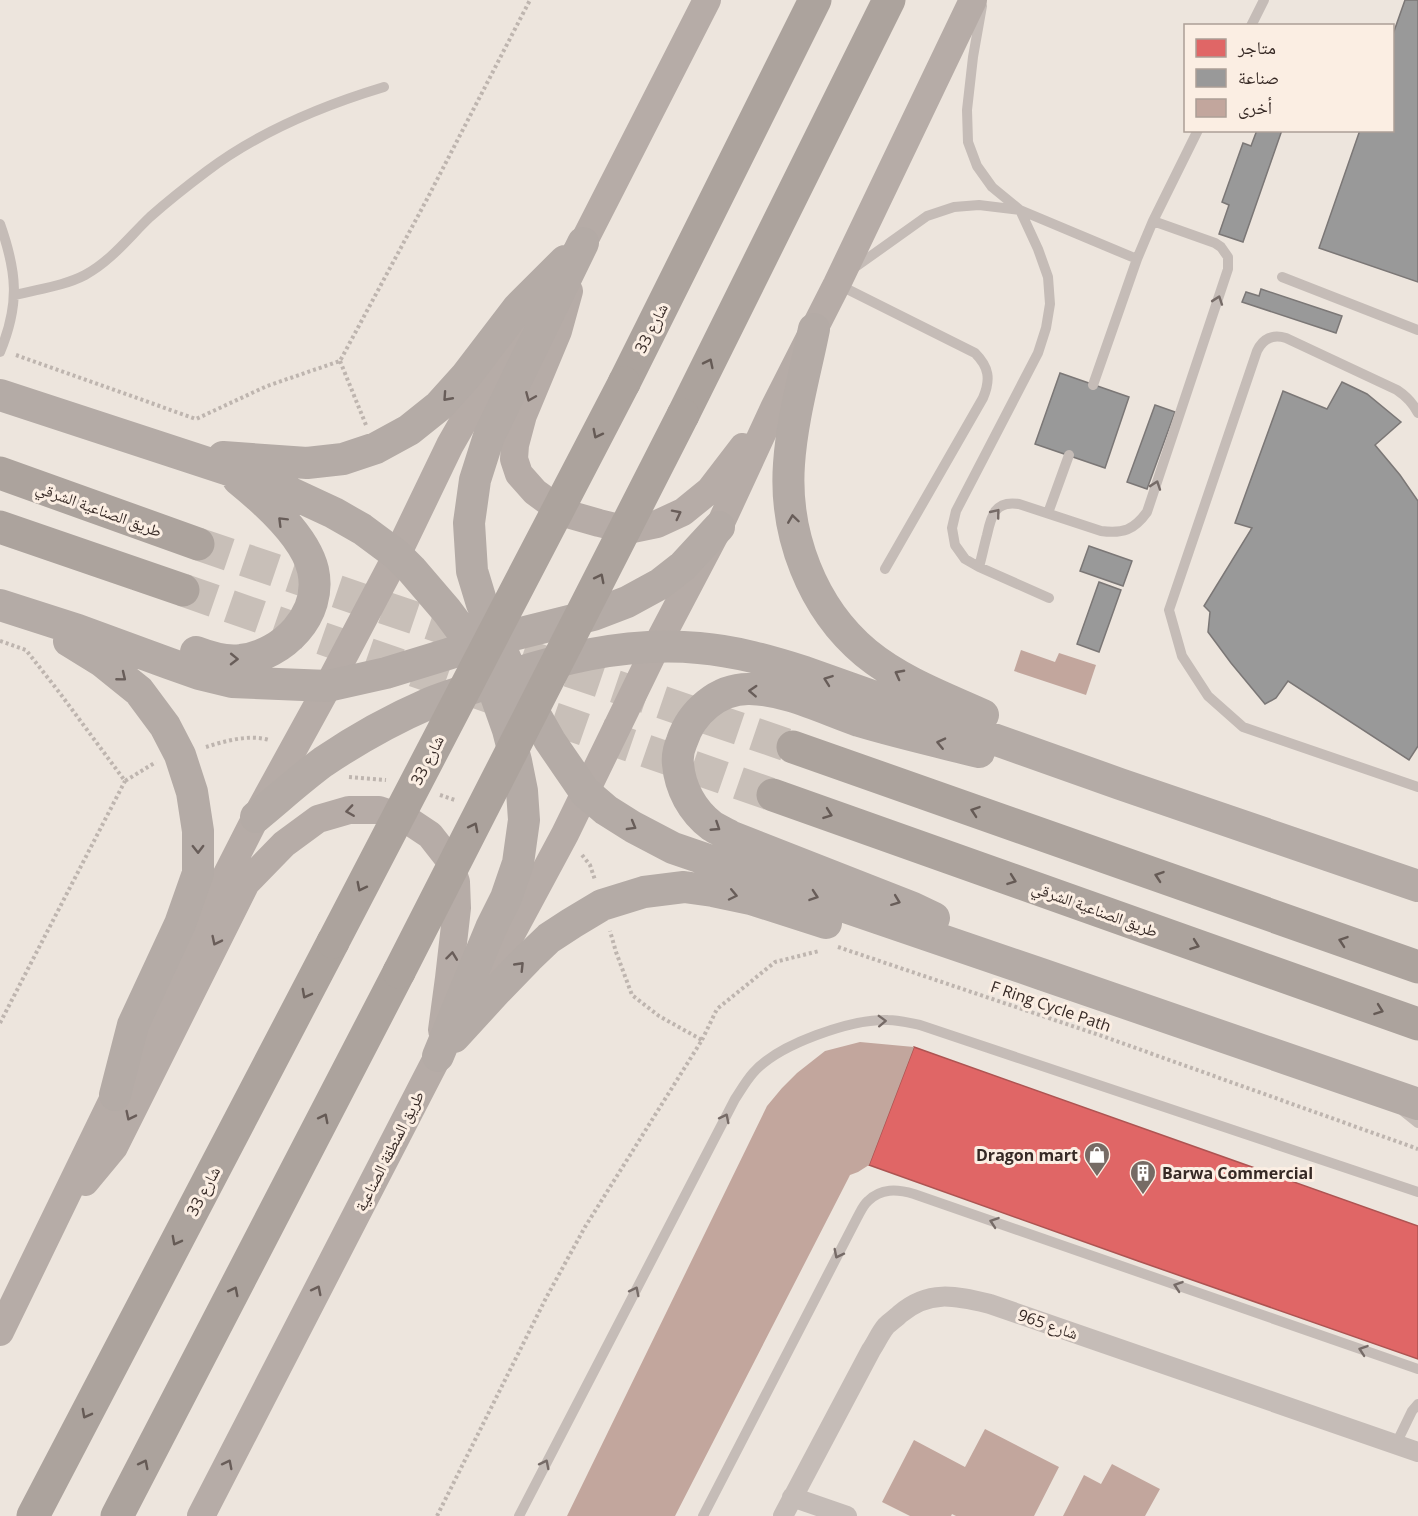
<svg xmlns="http://www.w3.org/2000/svg" width="1418" height="1516" font-family="'Open Sans','Noto Naskh Arabic',sans-serif">
	<style>
		.shops { fill: #e06666; stroke: #ad5452; stroke-width: 1.5 }
		.industry { fill: #999; stroke: #7b7776; stroke-width: 1.5 }
		.building { fill: #c2a69d }
		.lines { fill: none; stroke-linecap: round; stroke-linejoin: round }
		.highway-tunnel { stroke: #c8bfb8; stroke-width: 33; stroke-dasharray: 33 16; stroke-linecap: butt }
		.path { stroke: #beb5af; stroke-width: 4; stroke-dasharray: 3 3; stroke-linecap: butt }
		.lane { stroke: #c5bcb7; stroke-width: 10 }
		.street { stroke: #c5bcb7; stroke-width: 20 }
		.secondary { stroke: #b6aca7; stroke-width: 28 }
		.primary { stroke: #b4aba6; stroke-width: 32 }
		.highway { stroke: #aca39d; stroke-width: 33 }
		.highway-bridge { stroke: #aca39d; stroke-width: 33 }
		.oneway { stroke: #766b67 }
		.oneway2 { stroke: #655a55 }
		.oneway3 { stroke: #685d59 }
		.oneway4 { stroke: #695d59 }
		.labels { text-anchor: middle; stroke-width: 6; stroke-linejoin: round; paint-order: stroke }
		.street-label { font-size: 16px; fill: #362925; stroke: #fbeee3 }
		.poi-label { font-size: 16px; font-weight: bold; fill: #362925; stroke: #fbeee3; text-anchor: end }
	</style>
	<rect width="100%" height="100%" fill="#ede5dd"/>
	<!-- shops -->
	<path class="shops" d="M914,1047L1418,1226V1359L1138,1261L869,1165Z"/>
	<!-- industry -->
	<path class="industry" d="M1405,0H1418V282L1319,248L1360,130H1392V37Z
		M1257,130H1282L1243,242L1219,234L1229,205L1222,202L1243,143L1251,146Z
		M1261,289L1342,316L1336,333L1242,302L1246,292L1259,296Z
		M1060,373L1129,397L1105,468L1035,444Z
		M1342,382L1367,394L1401,422L1375,445L1400,475L1418,501V746L1409,760L1288,681L1276,698L1265,704L1231,663L1208,632L1210,612L1204,606L1252,528L1235,523L1283,391L1327,409Z
		M1155,405L1175,412L1147,489L1127,482Z
		M1089,546L1132,561L1123,586L1080,571Z
		M1099,582L1121,590L1099,652L1077,644Z"/>
	<!-- building -->
	<path class="building" d="M1021,650L1055,662L1059,653L1096,665L1086,695L1014,671Z
		M860,1042L914,1047L869,1165L858,1172L850,1175L848,1179L675,1516H567L767,1106L782,1088L797,1073L825,1051Z
		M985,1429L1059,1467L1034,1516H956L952,1514L951,1516H910L882,1502L914,1440L965,1467Z
		M1112,1464L1160,1489L1145,1516H1063L1084,1475L1101,1484Z"/>
	<g class="lines">
		<!-- highway-tunnel -->
		<path class="highway-tunnel" d="M198,544L793,747
			M183,590L773,795"/>
		<!-- path -->
		<path class="path" d="M16,355L196,419L267,386L340,361L426,201L530,0
			M340,361L366,425
			M0,641L26,650L59,692L125,781L156,762
			M206,747C225,741 249,734 269,740
			M349,777L386,780
			M440,795L455,800
			M582,855L590,865L595,880
			M838,947L1105,1037L1418,1149
			M0,1023L125,781
			M702,1040L717,1009L775,962L819,951
			M437,1516L546,1298L585,1227L702,1040L659,1016L632,995L616,952L610,931"/>
		<!-- lane -->
		<path class="lane" d="M982,6L973,57L967,110L968,142L977,166L992,187L1020,210L1038,249L1048,277L1050,304L1046,328L1038,353L956,511L952,528L955,545L965,559L979,567L1049,598
			M1251,26L1264,0
			M0,224C17,272 20,304 0,352
			M854,268L927,216L954,207L979,205L1020,210L1137,259
			M1282,277L1418,330
			M837,284L975,353C989,367 991,379 983,398L885,569
			M15,295C38,289 64,286 85,275C111,261 129,237 150,217C168,201 187,186 207,171C260,131 321,106 384,87
			M1093,385L1137,259L1153,221L1198,130
			M1418,413C1413,403 1406,396 1397,390L1286,338C1273,334 1263,338 1257,351L1169,610L1182,656L1208,696L1243,727L1418,787
			M1048,513L1069,455
			M979,567C982,556 984,546 987,535C991,516 995,500 1019,504L1101,531C1123,534 1134,530 1147,512L1228,269V257L1221,247L1215,243L1153,221
			M1403,1111L1418,1123
			M1396,1444L1412,1411L1418,1404
			M519,1516L735,1099C741,1090 746,1081 753,1073C778,1044 851,1019 888,1020C899,1020 910,1023 920,1025L1418,1192
			M703,1516L857,1218C860,1213 863,1205 868,1201C881,1188 897,1189 914,1194L1418,1369"/>
		<!-- street -->
		<path class="street" d="M792,1497L847,1516
			M783,1516L871,1350C876,1343 880,1333 886,1326C890,1322 896,1318 900,1314C929,1289 956,1296 990,1304L1418,1452"/>
		<!-- secondary -->
		<path class="secondary" d="M570,261L583,243L707,0
			M569,291L558,331L523,415L515,445L514,459L519,474L535,492L564,513L599,523L628,530L657,524L683,512L710,490L743,447
			M471,1001L508,940L565,834L656,647L719,527L774,408L837,284L973,0
			M85,1182L114,1147L246,883L284,844L318,819L349,810H379L406,819L430,835L448,858L456,882L457,908L449,978L442,1030
			M0,1332L115,1095L198,931L256,817L328,686L397,555L450,445L490,375L547,294
			M201,1516L438,1056L450,1035"/>
		<!-- primary -->
		<path class="primary" d="M583,243L489,436L475,480L469,523L472,571L482,604L512,674L550,741L585,792L606,810L633,827L673,848L1041,974L1418,1104
			M814,329C805,374 792,419 789,464C784,534 812,608 866,653C900,681 943,697 983,715
			M0,395L226,469L291,493L334,513L362,529L397,555L411,569L447,611L473,646L491,682L508,730L516,761L522,791L524,820L518,863L506,898L491,928L438,1056
			M223,457L307,463L343,459L376,448L409,430L439,406L466,376L518,308L565,261
			M0,605L78,630L168,663L199,674L232,682L328,686L386,673L497,639L593,615L627,602L660,584L683,566L719,527
			M69,641L103,662L139,691L165,726L180,755L192,792L198,831V873L180,924L133,1025L115,1095
			M196,652C209,657 227,662 241,660C283,655 323,615 313,570C305,536 265,501 238,479
			M256,817C278,799 300,779 323,762C357,739 393,719 430,703C447,696 465,691 482,685C551,660 625,641 699,648C736,651 770,661 805,672L1120,784L1418,886
			M934,918L913,908L732,837C726,833 718,830 712,826C692,811 680,788 678,764C677,756 679,748 682,741C691,713 718,688 750,689C788,690 824,709 859,721C899,733 939,742 979,752
			M454,1037L497,990L528,958L549,938L572,923L602,905L644,892L684,887L713,891L751,899L826,923"/>
		<!-- highway -->
		<path class="highway" d="M624,383L815,0
			M683,415L889,0
			M0,473L198,544
			M0,527L183,590
			M793,747L1418,967
			M773,795L1418,1024
			M33,1516L333,942
			M117,1516L399,972"/>
		<!-- highway-bridge -->
		<path class="highway-bridge" d="M333,942L624,383
			M399,972L683,415"/>
	</g>
	<!-- one-way arrows -->
	<defs><path id="oneway-chevron" d="M-2-3.5L2.5 0L-2 3.5" fill="none" stroke-width="1.6" stroke-linecap="round" stroke-linejoin="round" transform="scale(1.5)"/></defs>
	<g class="oneway">
		<use href="#oneway-chevron" transform="translate(1218 300) rotate(-71)"/>
		<use href="#oneway-chevron" transform="translate(1156 485) rotate(-71)"/>
		<use href="#oneway-chevron" transform="translate(996 513) rotate(-51)"/>
		<use href="#oneway-chevron" transform="translate(882 1021) rotate(-2)"/>
		<use href="#oneway-chevron" transform="translate(725 1118) rotate(-63)"/>
		<use href="#oneway-chevron" transform="translate(994 1222) rotate(-161)"/>
		<use href="#oneway-chevron" transform="translate(838 1254) rotate(117)"/>
		<use href="#oneway-chevron" transform="translate(1178 1286) rotate(-161)"/>
		<use href="#oneway-chevron" transform="translate(635 1291) rotate(-63)"/>
		<use href="#oneway-chevron" transform="translate(1363 1350) rotate(-161)"/>
		<use href="#oneway-chevron" transform="translate(545 1464) rotate(-63)"/>
	</g>
	<g class="oneway2">
		<use href="#oneway-chevron" transform="translate(709 363) rotate(-64)"/>
		<use href="#oneway-chevron" transform="translate(597 434) rotate(117)"/>
		<use href="#oneway-chevron" transform="translate(600 578) rotate(-63)"/>
		<use href="#oneway-chevron" transform="translate(975 811) rotate(-161)"/>
		<use href="#oneway-chevron" transform="translate(828 814) rotate(20)"/>
		<use href="#oneway-chevron" transform="translate(474 827) rotate(-63)"/>
		<use href="#oneway-chevron" transform="translate(1159 876) rotate(-161)"/>
		<use href="#oneway-chevron" transform="translate(1012 880) rotate(20)"/>
		<use href="#oneway-chevron" transform="translate(361 887) rotate(117)"/>
		<use href="#oneway-chevron" transform="translate(1343 941) rotate(-161)"/>
		<use href="#oneway-chevron" transform="translate(1195 945) rotate(20)"/>
		<use href="#oneway-chevron" transform="translate(306 994) rotate(118)"/>
		<use href="#oneway-chevron" transform="translate(1379 1010) rotate(20)"/>
		<use href="#oneway-chevron" transform="translate(324 1118) rotate(-63)"/>
		<use href="#oneway-chevron" transform="translate(176 1241) rotate(118)"/>
		<use href="#oneway-chevron" transform="translate(234 1291) rotate(-63)"/>
		<use href="#oneway-chevron" transform="translate(86 1414) rotate(118)"/>
		<use href="#oneway-chevron" transform="translate(144 1464) rotate(-63)"/>
	</g>
	<g class="oneway3">
		<use href="#oneway-chevron" transform="translate(447 397) rotate(132)"/>
		<use href="#oneway-chevron" transform="translate(793 519) rotate(-98)"/>
		<use href="#oneway-chevron" transform="translate(282 521) rotate(-135)"/>
		<use href="#oneway-chevron" transform="translate(234 659) rotate(1)"/>
		<use href="#oneway-chevron" transform="translate(899 674) rotate(-152)"/>
		<use href="#oneway-chevron" transform="translate(122 677) rotate(39)"/>
		<use href="#oneway-chevron" transform="translate(828 680) rotate(-160)"/>
		<use href="#oneway-chevron" transform="translate(753 691) rotate(-177)"/>
		<use href="#oneway-chevron" transform="translate(941 743) rotate(-167)"/>
		<use href="#oneway-chevron" transform="translate(632 826) rotate(30)"/>
		<use href="#oneway-chevron" transform="translate(716 827) rotate(33)"/>
		<use href="#oneway-chevron" transform="translate(198 849) rotate(89)"/>
		<use href="#oneway-chevron" transform="translate(733 895) rotate(12)"/>
		<use href="#oneway-chevron" transform="translate(814 896) rotate(19)"/>
		<use href="#oneway-chevron" transform="translate(896 901) rotate(21)"/>
		<use href="#oneway-chevron" transform="translate(520 966) rotate(-46)"/>
	</g>
	<g class="oneway4">
		<use href="#oneway-chevron" transform="translate(530 397) rotate(113)"/>
		<use href="#oneway-chevron" transform="translate(677 514) rotate(-27)"/>
		<use href="#oneway-chevron" transform="translate(350 811) rotate(172)"/>
		<use href="#oneway-chevron" transform="translate(216 941) rotate(116)"/>
		<use href="#oneway-chevron" transform="translate(452 956) rotate(-83)"/>
		<use href="#oneway-chevron" transform="translate(130 1116) rotate(116)"/>
		<use href="#oneway-chevron" transform="translate(317 1290) rotate(-63)"/>
		<use href="#oneway-chevron" transform="translate(228 1464) rotate(-63)"/>
	</g>
	<!-- icons -->
	<defs>
		<symbol id="shop-pin" viewBox="-11 -11 22 30"><path d="M0 17L-7.5 6A9.5 9.5 0 1 1 7.5 6Z" fill="#766b65" stroke="#fbeee3"/><path d="M-5-2.5h2.3a2.7 3.5 0 0 1 5.4 0H5L5.5 6h-11ZM-1.5-2.5h3a1.5 2.3 0 0 0-3 0Z" fill="#fff"/></symbol>
		<symbol id="building-pin" viewBox="-11 -11 22 30"><path d="M0 17L-7.5 6A9.5 9.5 0 1 1 7.5 6Z" fill="#766b65" stroke="#fbeee3"/><path d="M-4-6H4V6H1V3H-1V6H-4ZM-2.5-4.3h1.7v1.8h-1.7ZM.8-4.3h1.7v1.8H.8ZM-2.5-1h1.7V.8h-1.7ZM.8-1h1.7V.8H.8Z" fill="#fff"/></symbol>
	</defs>
	<g fill-rule="evenodd">
		<use href="#shop-pin" x="1082" y="1140" width="30" height="40"/>
		<use href="#building-pin" x="1128" y="1158" width="30" height="40"/>
	</g>
	<g class="labels">
		<!-- street labels -->
		<g class="street-label">
			<text transform="translate(651 328) rotate(-63)" y="6">شارع 33</text>
			<text transform="translate(99 509) rotate(20)" y="6">طريق الصناعية الشرقي</text>
			<text transform="translate(427 760) rotate(-63)" y="6">شارع 33</text>
			<text transform="translate(1095 909) rotate(20)" y="6">طريق الصناعية الشرقي</text>
			<text transform="translate(1051 1006) rotate(19)" y="6">F Ring Cycle Path</text>
			<text transform="translate(389 1151) rotate(-63)" y="6">طريق المنطقة الصناعية</text>
			<text transform="translate(203 1191) rotate(-62)" y="6">شارع 33</text>
			<text transform="translate(1048 1324) rotate(19)" y="6">شارع 965</text>
		</g>
		<!-- poi labels -->
		<g class="poi-label">
			<text x="1078" y="1161">Dragon mart</text>
			<text x="1162" y="1179" text-anchor="start">Barwa Commercial</text>
		</g>
	</g>
	<!-- legend -->
	<rect x="1184" y="24" width="210" height="108" fill="#fbeee3" stroke="#ac9f97" stroke-width="1.5"/>
	<rect x="1196" y="39" width="30" height="18" fill="#e06666" stroke="#ac9f97" stroke-width="1.5"/>
	<text x="1238" y="54" font-size="18" fill="#362925">متاجر</text>
	<rect x="1196" y="69" width="30" height="18" fill="#999999" stroke="#ac9f97" stroke-width="1.5"/>
	<text x="1238" y="84" font-size="18" fill="#362925">صناعة</text>
	<rect x="1196" y="99" width="30" height="18" fill="#c2a69d" stroke="#ac9f97" stroke-width="1.5"/>
	<text x="1238" y="114" font-size="18" fill="#362925">أخرى</text>
</svg>
